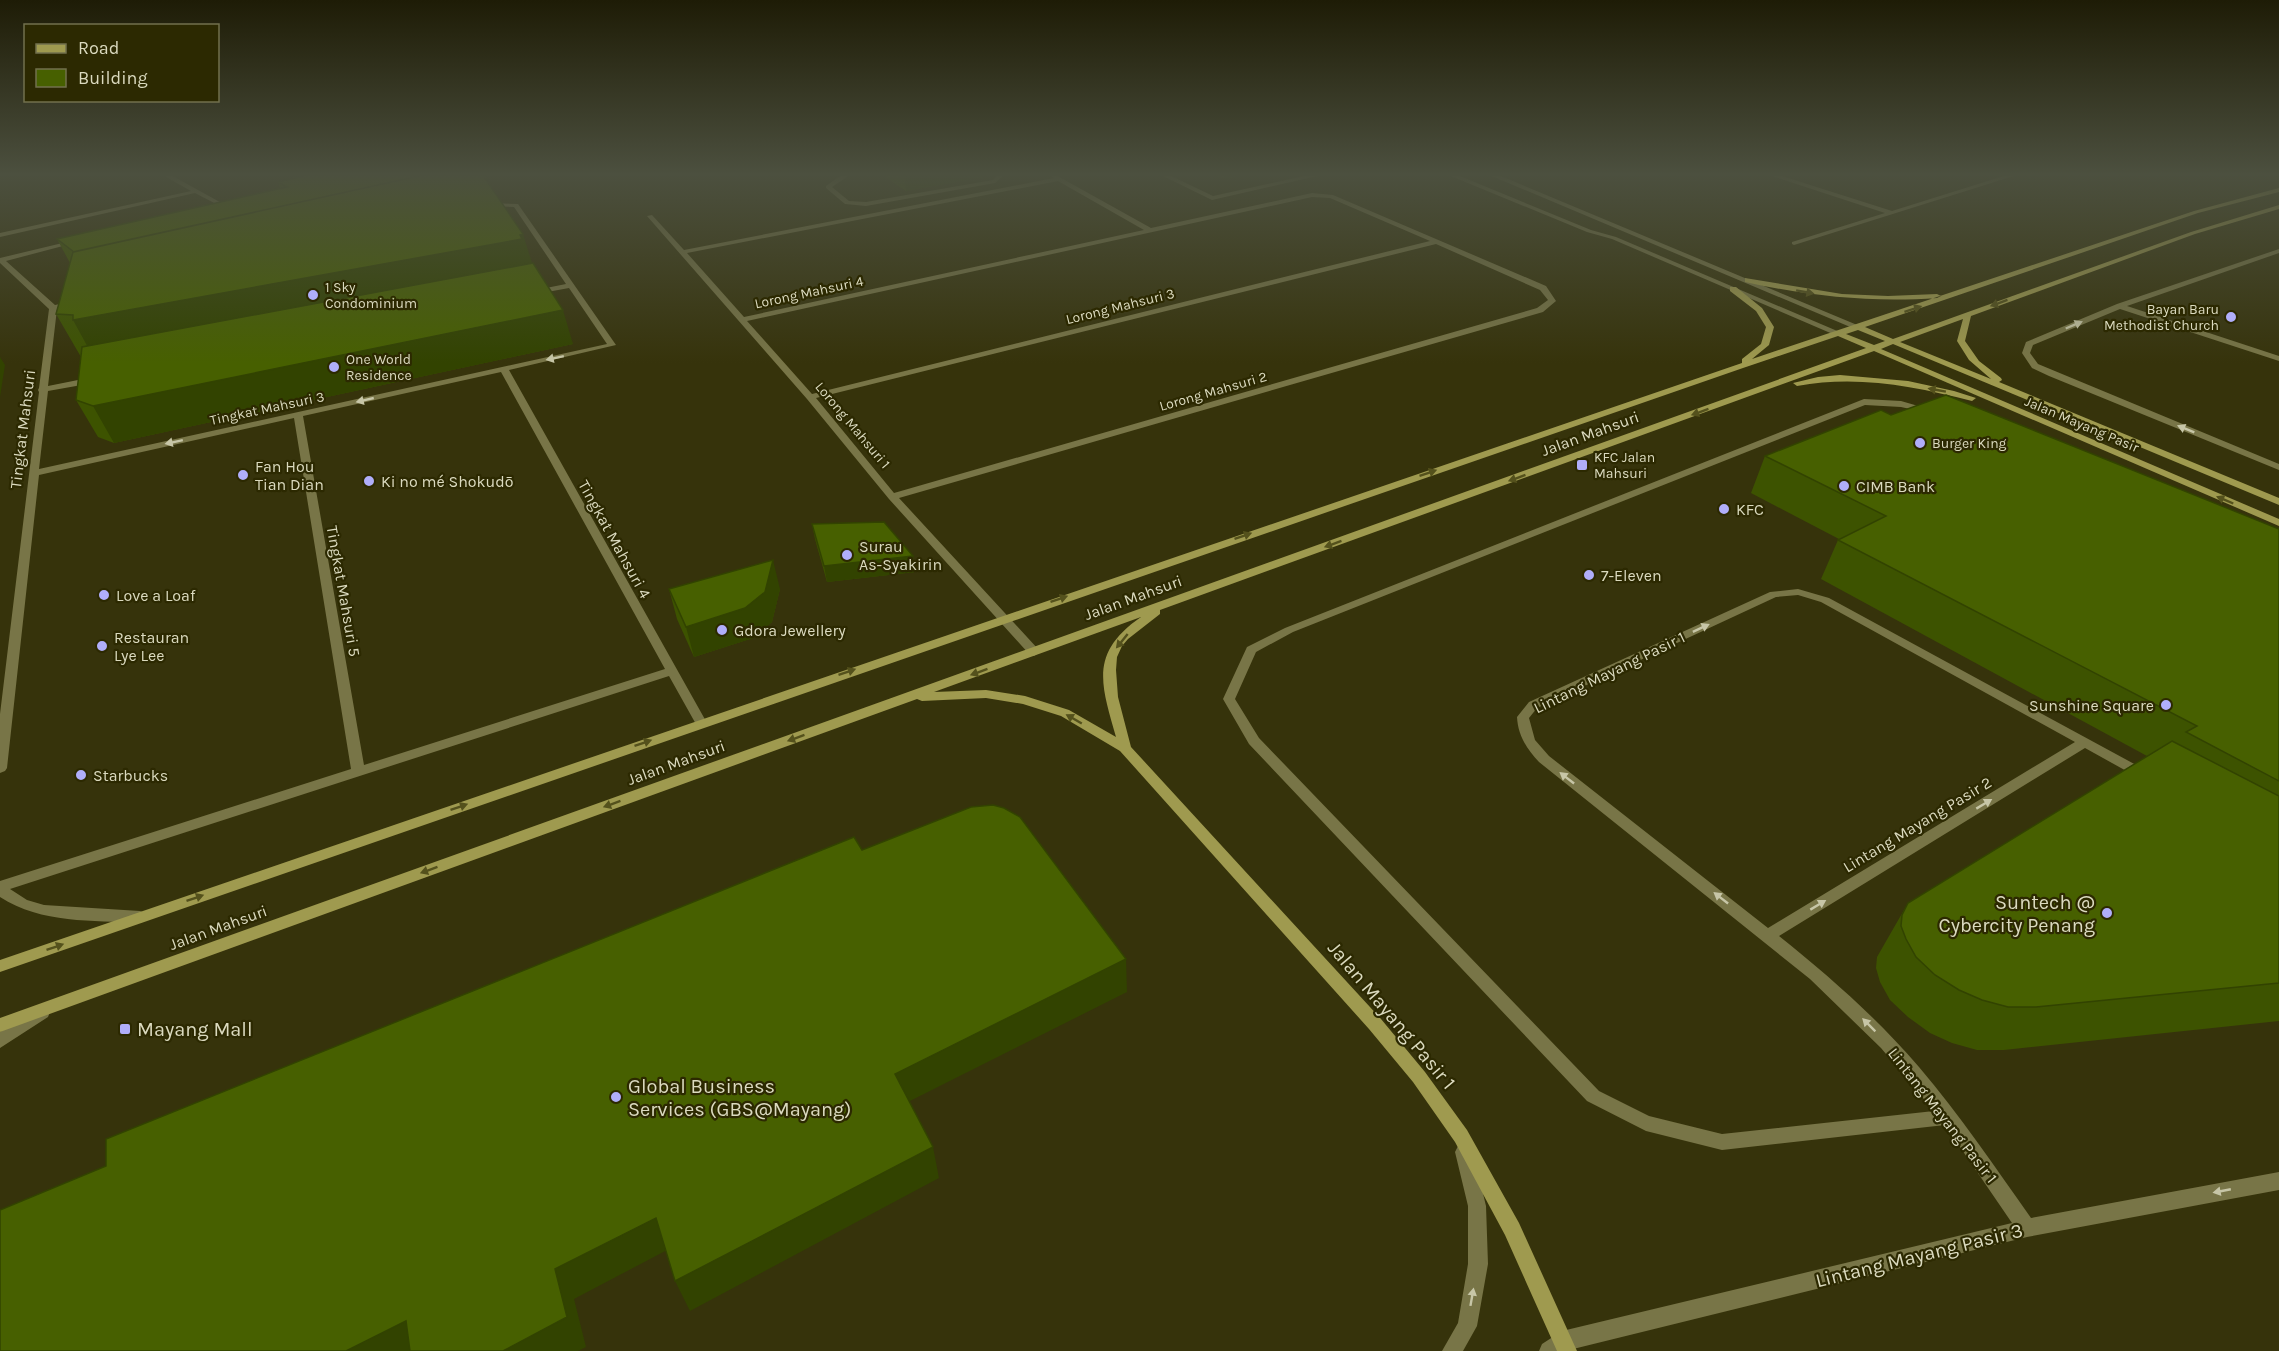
<svg xmlns="http://www.w3.org/2000/svg" width="2279" height="1351" font-family="Karla,sans-serif">
	<style>
		.lines { fill: none; stroke-linecap: round; stroke-linejoin: round }
		.street { fill: #787547; fill-rule: evenodd }
		.secondary { fill: #9f9a4f; fill-rule: evenodd }
		.wall { fill: #3d5300 }
		.shaded-wall { fill: #324300 }
		.building { fill: #476000; stroke: #324300; stroke-width: 1.5 }
		.oneway { fill: #54511c }
		.oneway2 { fill: #c7c6a7 }
		.poi-dot { fill: #b0aefa; stroke: #2c2901; stroke-width: 2 }
		.labels { text-anchor: middle; stroke-width: 4.5; stroke-linejoin: round; paint-order: stroke }
		.far-poi-label { font-size: 14px; fill: #dbdabf; stroke: #2c2901; text-anchor: start }
		.far-street-label { font-size: 14px; fill: #dbdabf; stroke: #2c2901 }
		.street-label { font-size: 16px; fill: #dbdabf; stroke: #2c2901 }
		.poi-label { font-size: 16px; fill: #dbdabf; stroke: #2c2901; text-anchor: start }
		.near-poi-label { font-size: 20px; fill: #dbdabf; stroke: #2c2901; text-anchor: start }
		.near-street-label { font-size: 20px; fill: #dbdabf; stroke: #2c2901 }
	</style>
	<rect width="100%" height="100%" fill="#36330b"/>
	<g class="lines">
		<!-- street -->
		<path class="street" d="M161,174H169L227,206L222,207L195,193L0,237V233L191,191Z
			M843,174H851L832,187L849,201L866,202L993,180L998,174H1005L995,183L866,206L845,204L826,188V186Z
			M1054,174L1151,228L1312,193L1333,195L1546,286L1556,301L1543,312L899,498L1038,649L1040,652L1034,656L1030,655L889,499L807,399L647,216L652,215L684,250L1054,178L1051,176ZM1058,181L1144,230L744,317L687,253ZM1312,197L1330,198L1430,241L812,394L747,321ZM1436,244L1540,290L1548,300L1537,308L894,493L816,398Z
			M1159,174H1167L1213,196L1313,174H1326L1212,200Z
			M1446,174H1455L1591,230L1616,237L1842,333L1835,335L1612,239L1587,232Z
			M1487,174H1496L1862,327L1855,329Z
			M1766,174H1776L1892,211L2010,174H2020L1794,245L1792,244V242L1885,213Z
			M488,203L518,204L616,345L509,370L707,723L705,726H697L669,676L10,889L27,900L44,905L140,911L145,913L147,917L145,921L140,923C92,920 42,924 0,897V881L351,769L294,418L39,475L7,768L5,771L0,773V714L39,392L38,390L39,388L49,309L0,263V258L75,240L78,242L6,261L55,305L74,301L78,303L57,309L48,386L93,377L97,380L93,383L48,391L39,469L607,344L569,288L531,295V291L566,284L514,207L486,206V204ZM501,372L665,669L364,765L303,416Z
			M2279,249V253L2127,306L2279,356V361L2120,309L2033,345L2030,353L2038,364L2279,464V470L2049,376L2032,368L2022,353L2026,342L2117,304Z
			M1864,399L1901,401L1932,410L1928,413L1901,407L1865,405L1293,632L1256,652L1235,699L1259,738L1599,1091L1649,1116L1722,1134L1934,1111L1881,1048L1810,979L1539,762C1527,749 1518,736 1517,717L1529,702L1770,592L1798,589L1829,598L2149,772L2151,775L2149,778H2139L2085,748L1779,936C1829,976 1877,1018 1919,1067C1960,1115 1995,1167 2031,1218L2279,1172V1190L2027,1237L1565,1351H1539L1542,1344L1562,1331L2012,1223L1945,1125L1722,1150L1646,1131L1587,1101L1249,744L1223,699L1247,647L1285,628ZM1798,595L1821,602L2075,742L1768,928L1549,756L1535,740L1529,718L1537,708L1776,597Z
			M42,1005L48,1007L50,1012L48,1017L0,1048V1032Z
			M1464,1144L1470,1146L1473,1152L1486,1206L1488,1264L1477,1326L1463,1351H1442L1458,1323L1468,1264V1206L1455,1152L1458,1146Z"/>
		<!-- secondary -->
		<path class="secondary" d="M2279,188V192L2198,213L1865,327L1893,339L2191,232L2279,205V209L2195,234L1971,316L1965,341L1979,361L2001,378L2002,380L1999,382L2279,498V505L1893,344L1881,349L2279,519V526L1874,351L1160,610V614L1128,639L1122,646L1117,657L1116,670L1118,697L1131,747L1381,1019L1425,1072L1467,1130L1519,1223L1577,1351H1557L1505,1235L1455,1142L1413,1082L1369,1029L1120,751L1061,716L1023,704L986,698L922,701L917,699L0,1032V1018L1866,348L1838,336L1743,368L0,972V960L1742,363V359L1761,344L1766,327L1756,311L1730,291V287H1736L1762,308L1774,327L1769,345L1752,359L2194,211ZM1963,319L1957,341L1969,360L1991,379L1900,342ZM1858,330L1885,341L1874,345L1846,334ZM1141,617C1089,653 1101,684 1116,737L1069,710L1025,696L986,690L934,692Z
			M1745,278L1842,294L1888,296L1937,294L1941,296L1937,298C1872,303 1809,296 1745,282Z
			M1840,375L1908,381L1954,391L1976,398L1972,401C1913,386 1857,375 1797,386L1793,383L1818,377Z"/>
	</g>
	<!-- wall -->
	<path class="wall" d="M881,174H983V177L906,191Z
		M1213,174H1247L1224,179Z
		M278,182L532,263L573,344L114,443L98,437L76,400L81,357L56,314L70,263L57,239L280,188Z
		M1891,415L2279,529V1021L2004,1050H1977L1952,1043L1930,1033L1908,1017L1890,1000L1880,982L1876,968L1877,957L1908,903L2147,756L1821,579L1838,540L1839,539L1751,493L1765,456Z
		M812,524L915,572L827,582L815,539Z
		M669,589H780L772,622L753,638L694,657L677,619Z"/>
	<!-- shaded-wall -->
	<path class="shaded-wall" d="M904,174H983V177L906,191Z
		M1224,174H1247L1224,179Z
		M523,234L538,282L102,373L73,320Z
		M563,310L573,344L114,443L93,406Z
		M0,357L5,365L0,397Z
		M913,556L915,572L827,582L824,566Z
		M773,560L780,589L772,622L753,638L694,657L686,627Z
		M1126,959L1127,992L902,1105L895,1074Z
		M933,1147L939,1178L690,1311L675,1281Z
		M656,1218L671,1248L574,1299L586,1347L578,1351H503L555,1269Z
		M406,1321L428,1351H346Z"/>
	<!-- building -->
	<path class="building" d="M311,174H428L74,252L57,239L287,187L278,182Z
		M428,174H482L523,234L520,235L522,239L73,320V315L56,314L73,252Z
		M533,263L563,310L93,406L76,400L82,347Z
		M1946,395L2279,529V781L2186,732L2197,726L1838,540L1886,516L1765,456L1881,410L1891,415Z
		M884,522L913,556L824,566L812,524Z
		M773,560L765,592L745,608L686,627L669,589Z
		M2172,741L2279,796V983L2036,1007H2008L1982,1000L1959,990L1935,975L1916,957L1906,939L1901,926L1902,915L1908,903Z
		M993,805L1004,808L1020,817L1126,959L895,1074L933,1147L675,1281L656,1218L555,1269L567,1317L503,1351H410L406,1321L346,1351H0V1210L106,1166V1139L854,837L862,850L971,807Z"/>
	<!-- one-way arrows -->
	<defs><path id="oneway-solid" d="M-6-.8H1V-3.2L6.5 0L1 3.2V.8H-6Z" transform="scale(1.5)"/></defs>
	<g class="oneway">
		<use href="#oneway-solid" transform="translate(1805 292) rotate(10)"/>
		<use href="#oneway-solid" transform="translate(1999 303) rotate(160)"/>
		<use href="#oneway-solid" transform="translate(1913 309) rotate(-18)"/>
		<use href="#oneway-solid" transform="translate(1937 390) rotate(-170)"/>
		<use href="#oneway-solid" transform="translate(1700 412) rotate(160)"/>
		<use href="#oneway-solid" transform="translate(1428 473) rotate(-19)"/>
		<use href="#oneway-solid" transform="translate(1517 478) rotate(160)"/>
		<use href="#oneway-solid" transform="translate(2225 500) rotate(-157)"/>
		<use href="#oneway-solid" transform="translate(1243 536) rotate(-19)"/>
		<use href="#oneway-solid" transform="translate(1333 544) rotate(160)"/>
		<use href="#oneway-solid" transform="translate(1059 599) rotate(-19)"/>
		<use href="#oneway-solid" transform="translate(1122 641) rotate(129)"/>
		<use href="#oneway-solid" transform="translate(847 672) rotate(-19)"/>
		<use href="#oneway-solid" transform="translate(979 672) rotate(160)"/>
		<use href="#oneway-solid" transform="translate(1074 719) rotate(-150)"/>
		<use href="#oneway-solid" transform="translate(796 738) rotate(160)"/>
		<use href="#oneway-solid" transform="translate(643 743) rotate(-19)"/>
		<use href="#oneway-solid" transform="translate(612 804) rotate(160)"/>
		<use href="#oneway-solid" transform="translate(459 807) rotate(-19)"/>
		<use href="#oneway-solid" transform="translate(429 870) rotate(160)"/>
		<use href="#oneway-solid" transform="translate(195 898) rotate(-19)"/>
		<use href="#oneway-solid" transform="translate(55 947) rotate(-19)"/>
	</g>
	<g class="oneway2">
		<use href="#oneway-solid" transform="translate(2074 325) rotate(-23)"/>
		<use href="#oneway-solid" transform="translate(555 358) rotate(168)"/>
		<use href="#oneway-solid" transform="translate(365 400) rotate(167)"/>
		<use href="#oneway-solid" transform="translate(2186 429) rotate(-158)"/>
		<use href="#oneway-solid" transform="translate(174 442) rotate(168)"/>
		<use href="#oneway-solid" transform="translate(1701 628) rotate(-25)"/>
		<use href="#oneway-solid" transform="translate(1567 778) rotate(-142)"/>
		<use href="#oneway-solid" transform="translate(1984 804) rotate(-31)"/>
		<use href="#oneway-solid" transform="translate(1721 898) rotate(-142)"/>
		<use href="#oneway-solid" transform="translate(1818 905) rotate(-31)"/>
		<use href="#oneway-solid" transform="translate(1869 1025) rotate(-135)"/>
		<use href="#oneway-solid" transform="translate(2222 1191) rotate(169)"/>
		<use href="#oneway-solid" transform="translate(1472 1297) rotate(-80)"/>
	</g>
	<!-- sky -->
	<linearGradient id="sky" x2="0" y2="1"><stop stop-color="#1e1c06"/><stop offset="0.48" stop-color="#4c503f"/><stop offset="1" stop-color="#4c503f" stop-opacity="0"/></linearGradient>
	<rect width="2279" height="363" fill="url(#sky)"/>
	<!-- markers -->
	<g class="poi-dot">
		<circle cx="313" cy="295" r="6"/>
		<circle cx="2231" cy="317" r="6"/>
		<circle cx="334" cy="367" r="6"/>
		<circle cx="1920" cy="443" r="6"/>
		<rect x="1576" y="459" width="12" height="12" rx="3"/>
		<circle cx="243" cy="475" r="6"/>
		<circle cx="369" cy="481" r="6"/>
		<circle cx="1844" cy="486" r="6"/>
		<circle cx="1724" cy="509" r="6"/>
		<circle cx="847" cy="555" r="6"/>
		<circle cx="1589" cy="575" r="6"/>
		<circle cx="104" cy="595" r="6"/>
		<circle cx="722" cy="630" r="6"/>
		<circle cx="102" cy="646" r="6"/>
		<circle cx="2166" cy="705" r="6"/>
		<circle cx="81" cy="775" r="6"/>
		<circle cx="2107" cy="913" r="6"/>
		<rect x="119" y="1023" width="12" height="12" rx="3"/>
		<circle cx="616" cy="1097" r="6"/>
	</g>
	<g class="labels">
		<!-- far-poi labels -->
		<g class="far-poi-label">
			<text x="325" y="292">1 Sky<tspan x="325" dy="16">Condominium</tspan></text>
			<text x="2219" y="314" text-anchor="end">Bayan Baru<tspan x="2219" dy="16">Methodist Church</tspan></text>
			<text x="346" y="364">One World<tspan x="346" dy="16">Residence</tspan></text>
			<text x="1932" y="448">Burger King</text>
			<text x="1594" y="462">KFC Jalan<tspan x="1594" dy="16">Mahsuri</tspan></text>
		</g>
		<!-- far-street labels -->
		<g class="far-street-label">
			<text transform="translate(809 292) rotate(-12)" y="5">Lorong Mahsuri 4</text>
			<text transform="translate(1120 306) rotate(-14)" y="5">Lorong Mahsuri 3</text>
			<text transform="translate(1213 391) rotate(-16)" y="5">Lorong Mahsuri 2</text>
			<text transform="translate(267 408) rotate(-12)" y="5">Tingkat Mahsuri 3</text>
			<text transform="translate(2082 424) rotate(23)" y="5">Jalan Mayang Pasir</text>
			<text transform="translate(853 425) rotate(50)" y="5">Lorong Mahsuri 1</text>
		</g>
		<!-- street labels -->
		<g class="street-label">
			<text transform="translate(22 429) rotate(-83)" y="6">Tingkat Mahsuri</text>
			<text transform="translate(1590 433) rotate(-20)" y="6">Jalan Mahsuri</text>
			<text transform="translate(615 539) rotate(61)" y="6">Tingkat Mahsuri 4</text>
			<text transform="translate(344 591) rotate(80)" y="6">Tingkat Mahsuri 5</text>
			<text transform="translate(1133 597) rotate(-20)" y="6">Jalan Mahsuri</text>
			<text transform="translate(1609 672) rotate(-26)" y="6">Lintang Mayang Pasir 1</text>
			<text transform="translate(676 762) rotate(-20)" y="6">Jalan Mahsuri</text>
			<text transform="translate(1917 824) rotate(-31)" y="6">Lintang Mayang Pasir 2</text>
			<text transform="translate(218 927) rotate(-20)" y="6">Jalan Mahsuri</text>
			<text transform="translate(1943 1115) rotate(52)" y="6">Lintang Mayang Pasir 1</text>
		</g>
		<!-- poi labels -->
		<g class="poi-label">
			<text x="255" y="472">Fan Hou<tspan x="255" dy="18">Tian Dian</tspan></text>
			<text x="381" y="487">Ki no mé Shokudō</text>
			<text x="1856" y="492">CIMB Bank</text>
			<text x="1736" y="515">KFC</text>
			<text x="859" y="552">Surau<tspan x="859" dy="18">As-Syakirin</tspan></text>
			<text x="1601" y="581">7-Eleven</text>
			<text x="116" y="601">Love a Loaf</text>
			<text x="734" y="636">Gdora Jewellery</text>
			<text x="114" y="643">Restauran<tspan x="114" dy="18">Lye Lee</tspan></text>
			<text x="2154" y="711" text-anchor="end">Sunshine Square</text>
			<text x="93" y="781">Starbucks</text>
		</g>
		<!-- near-poi labels -->
		<g class="near-poi-label">
			<text x="2095" y="909" text-anchor="end">Suntech @<tspan x="2095" dy="23">Cybercity Penang</tspan></text>
			<text x="137" y="1036">Mayang Mall</text>
			<text x="628" y="1093">Global Business<tspan x="628" dy="23">Services (GBS@Mayang)</tspan></text>
		</g>
		<!-- near-street labels -->
		<g class="near-street-label">
			<text transform="translate(1392 1015) rotate(50)" y="7">Jalan Mayang Pasir 1</text>
			<text transform="translate(1919 1255) rotate(-14)" y="7">Lintang Mayang Pasir 3</text>
		</g>
	</g>
	<!-- legend -->
	<rect x="24" y="24" width="195" height="78" fill="#2c2901" stroke="#72704d" stroke-width="1.5"/>
	<rect x="36" y="44" width="30" height="9" fill="#9f9a4f" stroke="#72704d" stroke-width="1.5"/>
	<text x="78" y="54" font-size="18" fill="#dbdabf">Road</text>
	<rect x="36" y="69" width="30" height="18" fill="#476000" stroke="#72704d" stroke-width="1.5"/>
	<text x="78" y="84" font-size="18" fill="#dbdabf">Building</text>
</svg>
